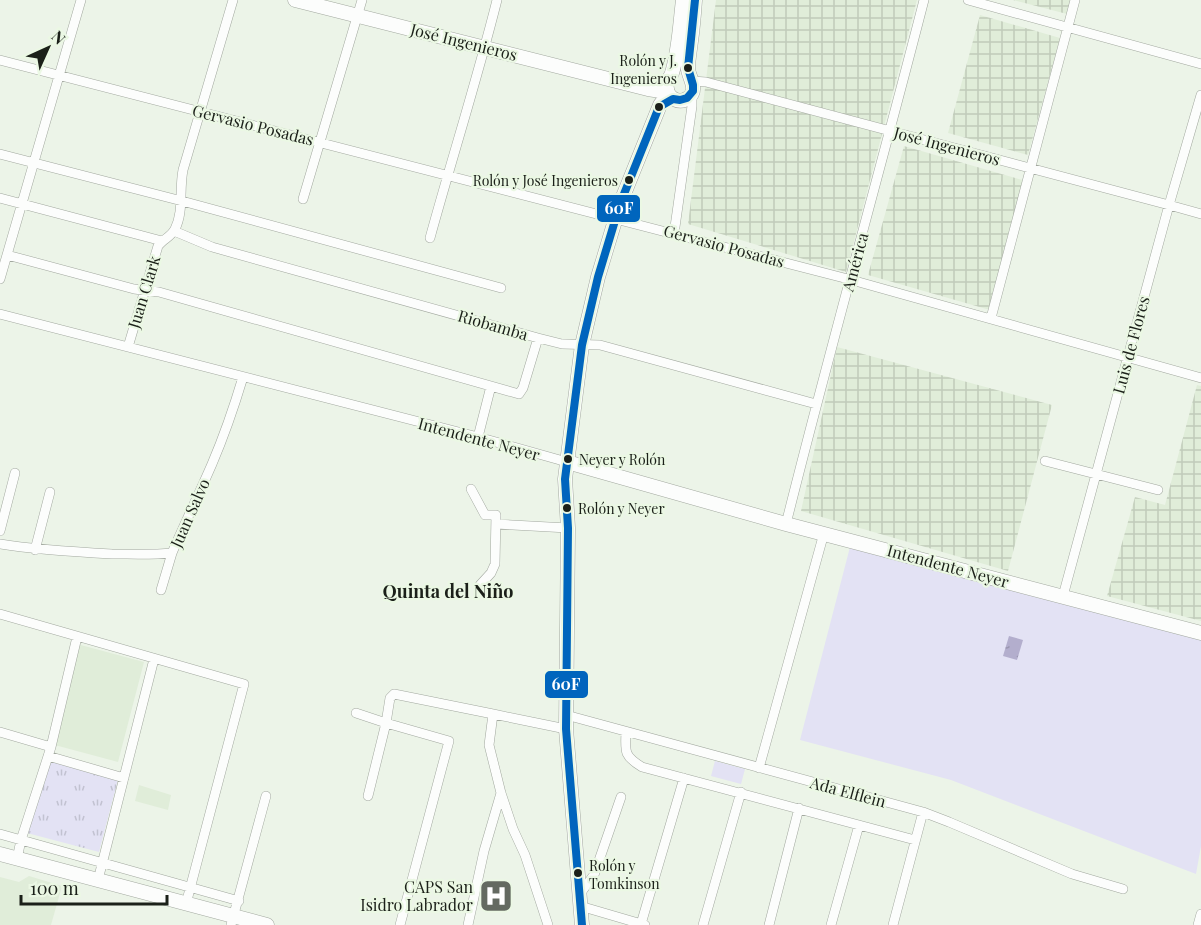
<svg xmlns="http://www.w3.org/2000/svg" width="1201" height="925" font-family="'Playfair Display',serif">
	<style>
		.built { fill: #e0edd9 }
		.industrial { fill: url(#industrial-grid) }
		.grass { fill: #e3e2f4 }
		.park { fill: url(#park-tufts) }
		.water { fill: url(#water-ripples) }
		.lines { fill: none; stroke-linecap: round; stroke-linejoin: round }
		.street-casing { stroke: #a2a89f; stroke-width: 10 }
		.secondary-casing { stroke: #a2a89f; stroke-width: 15 }
		.street { stroke: #fcfdfc; stroke-width: 9 }
		.secondary { stroke: #fcfdfc; stroke-width: 14 }
		.bus-1-casing { stroke: #ebf8e4; stroke-width: 12 }
		.bus-1 { stroke: #0065bd; stroke-width: 8 }
		.bus-dot { fill: #1b2019; stroke: #ebf8e4; stroke-width: 2 }
		.labels { text-anchor: middle; stroke-width: 4.5; stroke-linejoin: round; paint-order: stroke }
		.bus-label { font-size: 14px; fill: #1b2019; stroke: #ebf8e4; text-anchor: start }
		.street-label { font-size: 16px; fill: #1b2019; stroke: #ebf8e4 }
		.poi-label { font-size: 16px; fill: #1b2019; stroke: #ebf8e4; text-anchor: end }
		.neighbourhood-label { font-size: 18px; font-weight: bold; fill: #1b2019; stroke: #ebf8e4 }
		.line-badge { stroke: #ebf8e4; stroke-width: 2 }
		.badge-label { font-size: 16px; text-anchor: middle; font-weight: bold; fill: #fff }
	</style>
	<defs>
		<pattern id="industrial-grid" width="8" height="8" patternUnits="userSpaceOnUse" patternTransform="scale(1.5)"><rect width="8" height="8" fill="#e0edd9"/><path d="M0 4h8M4 0v8" fill="none" stroke="#c0cbba"/></pattern>
		<pattern id="park-tufts" width="24" height="20" patternUnits="userSpaceOnUse" patternTransform="scale(1.5)"><rect width="24" height="20" fill="#e3e2f4"/><path d="M3 7l-1-3M5 7V3M7 7l1-3M15 17l-1-3M17 17v-4M19 17l1-3" fill="none" stroke="#c2c2d1"/></pattern>
		<pattern id="water-ripples" width="26" height="14" patternUnits="userSpaceOnUse" patternTransform="scale(1.5)"><rect width="26" height="14" fill="#b3aecd"/><path d="M2 4q2-2 4 0t4 0M15 11q2-2 4 0t4 0" fill="none" stroke="#9995af"/></pattern>
	</defs>
	<rect width="100%" height="100%" fill="#ecf4e8"/>
	<!-- built -->
	<path class="built" d="M77,644L144,662L118,762L51,744Z
		M139,785L171,795L168,810L135,801Z
		M29,876L62,886L51,925H0V877L19,882Z"/>
	<!-- industrial -->
	<path class="industrial" d="M716,0H917L846,272L688,224Z
		M1013,0H1071L1067,14Z
		M980,15L1060,38L1028,155L948,133Z
		M904,146L1026,181L990,310L868,275Z
		M837,347L1052,405L1008,571L801,511Z
		M1197,385L1201,386V621L1107,596L1135,497L1165,505Z"/>
	<!-- grass -->
	<path class="grass" d="M850,547L1201,640V846L1196,874L951,780L800,740Z
		M715,761L745,769L741,784L711,776Z"/>
	<!-- park -->
	<path class="park" d="M49,753L120,772L99,852L27,833Z"/>
	<!-- water -->
	<path class="water" d="M1009,636L1023,640L1017,660L1003,656Z"/>
	<g class="lines">
		<defs>
			<path id="street" d="M968,0L1201,64
				M0,60L848,279L1201,378
				M692,81L706,82L1169,205L1201,214
				M0,154L182,201L501,288
				M0,198L162,241
				M303,199L362,0
				M174,231L212,247L538,338L562,344L600,345L816,404
				M674,234L692,106V93
				M430,238C452,158 477,80 497,0
				M7,255L134,289L159,292L519,394L523,388L538,338
				M0,279L81,0
				M0,314L478,437L567,462
				M991,318L1075,0
				M128,347L158,246C163,239 171,237 175,229C184,211 179,190 183,170L233,0
				M478,437L491,386
				M1045,461L1158,490
				M471,489L485,515H496L495,564L491,573L480,585
				M496,524L568,528
				M786,524C830,348 879,175 924,0
				M0,531L15,473
				M0,544C37,550 74,552 112,554C132,554 152,555 172,553C185,523 199,494 212,464C224,436 234,407 243,377
				M35,550L50,492
				M161,590L172,553
				M1063,596L1169,205L1201,95
				M0,614L244,684L186,904
				M356,713L386,723L449,741L400,925
				M566,715L923,812L949,822L1072,874L1123,889
				M0,732L51,747
				M626,732C625,752 624,756 642,767L915,840
				M48,756L124,778
				M759,768L824,533
				M368,796L386,723L390,698L394,694L493,714
				M0,834L239,901
				M17,859L21,840L51,747L77,637
				M98,880L154,659
				M579,895L594,875L621,797
				M580,906L645,925
				M641,924L684,778
				M231,925L266,796
				M468,925L484,851L501,793
				M548,925L525,855L513,829L501,793L489,745L493,714L566,729
				M703,925L741,792
				M769,925L799,808
				M831,925L859,825
				M893,925L923,812
				M1198,925L1201,914"/>
			<path id="secondary" d="M295,0L648,89L667,92
				M683,0C680,24 679,50 672,73C670,79 665,82 667,89C668,99 680,104 688,98C699,90 689,78 688,69C688,60 690,50 691,41C693,28 694,14 695,0
				M567,462L786,524L1201,633
				M0,854L267,925
				M582,925L566,729L568,528L565,479L582,345L598,277L620,204L660,105L668,94"/>
		</defs>
		<!-- street casing -->
		<use href="#street" class="street-casing"/>
		<!-- secondary casing -->
		<use href="#secondary" class="secondary-casing"/>
		<!-- street -->
		<use href="#street" class="street"/>
		<!-- secondary -->
		<use href="#secondary" class="secondary"/>
		<defs>
			<path id="bus-1" d="M582,925L566,729L568,528L565,479L582,345L598,277L620,204L659,107L673,99L680,100L687,98L693,91V85L688,68L695,0"/>
		</defs>
		<!-- bus-1 casing -->
		<use href="#bus-1" class="bus-1-casing"/>
		<!-- bus-1 -->
		<use href="#bus-1" class="bus-1"/>
	</g>
	<!-- icons -->
	<defs>
		<symbol id="hospital-square" viewBox="-11 -11 22 22"><rect x="-9" y="-9" width="18" height="18" rx="4" fill="#646a61" stroke="#ebf8e4"/><path d="M-5-5h3v3.5h4V-5h3V5h-3V1.5h-4V5h-3Z" fill="#fff"/></symbol>
	</defs>
	<g fill-rule="evenodd">
		<use href="#hospital-square" x="477" y="877" width="38" height="38"/>
	</g>
	<!-- markers -->
	<g class="bus-dot">
		<circle cx="688" cy="68" r="5"/>
		<circle cx="659" cy="107" r="5"/>
		<circle cx="629" cy="180" r="5"/>
		<circle cx="568" cy="459" r="5"/>
		<circle cx="567" cy="508" r="5"/>
		<circle cx="578" cy="873" r="5"/>
	</g>
	<g class="labels">
		<!-- bus labels -->
		<g class="bus-label">
			<text x="677" y="66" text-anchor="end">Rolón y J.<tspan x="677" dy="18">Ingenieros</tspan></text>
			<text x="618" y="186" text-anchor="end">Rolón y José Ingenieros</text>
			<text x="579" y="465">Neyer y Rolón</text>
			<text x="578" y="514">Rolón y Neyer</text>
			<text x="589" y="871">Rolón y<tspan x="589" dy="18">Tomkinson</tspan></text>
		</g>
		<!-- street labels -->
		<g class="street-label">
			<text transform="translate(464 42) rotate(14)" y="6">José Ingenieros</text>
			<text transform="translate(253 125) rotate(14)" y="6">Gervasio Posadas</text>
			<text transform="translate(947 146) rotate(15)" y="6">José Ingenieros</text>
			<text transform="translate(724 246) rotate(15)" y="6">Gervasio Posadas</text>
			<text transform="translate(855 262) rotate(-75)" y="6">América</text>
			<text transform="translate(144 292) rotate(-73)" y="6">Juan Clark</text>
			<text transform="translate(493 325) rotate(16)" y="6">Riobamba</text>
			<text transform="translate(1131 345) rotate(-75)" y="6">Luis de Flores</text>
			<text transform="translate(479 439) rotate(15)" y="6">Intendente Neyer</text>
			<text transform="translate(190 513) rotate(-66)" y="6">Juan Salvo</text>
			<text transform="translate(948 566) rotate(15)" y="6">Intendente Neyer</text>
			<text transform="translate(848 792) rotate(15)" y="6">Ada Elflein</text>
		</g>
		<!-- poi labels -->
		<g class="poi-label">
			<text x="473" y="893">CAPS San<tspan x="473" dy="18">Isidro Labrador</tspan></text>
		</g>
		<!-- neighbourhood labels -->
		<g class="neighbourhood-label">
			<text x="448" y="598">Quinta del Niño</text>
		</g>
	</g>
	<g class="line-badge">
		<rect x="596" y="194" width="45" height="29" rx="6" fill="#0065bd"/>
		<rect x="544" y="670" width="45" height="29" rx="6" fill="#0065bd"/>
	</g>
	<g class="badge-label">
		<text x="619" y="214">60F</text>
		<text x="566" y="690">60F</text>
	</g>
	<!-- north arrow -->
	<g transform="translate(48 48) rotate(45)" stroke="#ebf8e4" stroke-width="4.5" paint-order="stroke">
	<path d="M0-4.5L10 22L0 15L-10 22Z" fill="#1b2019"/>
	<text y="-9" font-size="16" font-weight="bold" text-anchor="middle" fill="#1b2019">N</text>
	</g>
	<!-- scale -->
	<path d="M21 895v9h146v-9" fill="none" stroke="#1b2019" stroke-width="3"/>
	<text x="30" y="895" font-size="18" fill="#1b2019" stroke="#ebf8e4" stroke-width="4.5" paint-order="stroke">100 m</text>
</svg>
